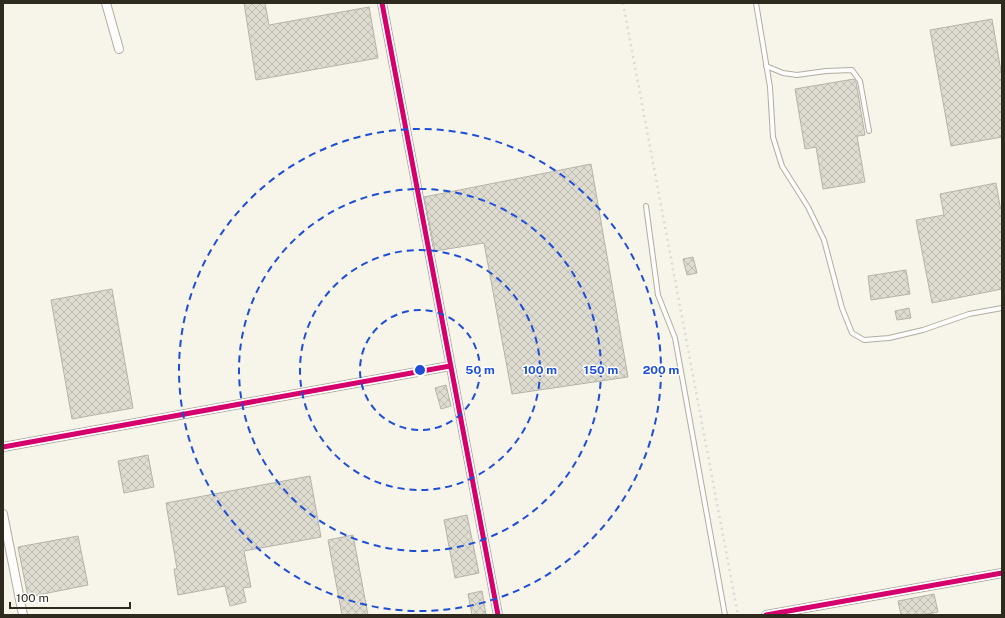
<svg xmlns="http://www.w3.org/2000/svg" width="1005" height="618" font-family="'Public Sans',sans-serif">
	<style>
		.building { fill: url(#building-cross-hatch); stroke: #b6b3a8 }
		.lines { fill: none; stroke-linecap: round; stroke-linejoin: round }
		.service-casing { stroke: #b0ada3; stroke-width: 6 }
		.minor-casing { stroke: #b0ada3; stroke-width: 10 }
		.service { stroke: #fefdfc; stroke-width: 4 }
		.minor { stroke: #fefdfc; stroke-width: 8 }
		.rail { stroke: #dadad6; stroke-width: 2.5; stroke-dasharray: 2 4; stroke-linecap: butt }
		.cycleway-casing { stroke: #fff; stroke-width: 8 }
		.cycleway { stroke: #d6006c; stroke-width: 5 }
		.ring { fill: none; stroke: #1d4ed8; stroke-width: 2; stroke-dasharray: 7 5 }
		.centre { fill: #1d4ed8; stroke: #fff; stroke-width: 2 }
		.ring-label { font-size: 12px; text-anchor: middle; font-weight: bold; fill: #1d4ed8; stroke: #fff; stroke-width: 3; stroke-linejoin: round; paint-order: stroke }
	</style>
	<defs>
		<pattern id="building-cross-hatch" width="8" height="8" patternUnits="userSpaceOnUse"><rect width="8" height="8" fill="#dedbd0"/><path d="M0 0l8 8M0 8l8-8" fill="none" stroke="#bfbcb2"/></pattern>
	</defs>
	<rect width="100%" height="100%" fill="#f7f4e9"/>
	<!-- building -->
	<path class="building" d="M244,3H265L269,25L369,7L378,58L256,80Z
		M992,19L1002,77V137L951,146L930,30Z
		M854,79L856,82L865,135L857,136L865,182L823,189L816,147L805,149L795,89Z
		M591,164L628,377L512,394L484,243L435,251L424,197Z
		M996,183L1000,206H1002V289L932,303L916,220L944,215L940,194Z
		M693,257L697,273L687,275L683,259Z
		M906,270L910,294L871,300L868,276Z
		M112,289L133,408L72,419L51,300Z
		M909,308L911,318L897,320L895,311Z
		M446,385L451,406L441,409L435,388Z
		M148,455L154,487L124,493L118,461Z
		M310,476L321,537L244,551L251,587L243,588L246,602L230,606L225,586L178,595L174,569H177L166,503Z
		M467,515L479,573L455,578L444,520Z
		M353,535L368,615H342L328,540Z
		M78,536L88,585L28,597L18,547Z
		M482,591L486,615H472L468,594Z
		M934,594L938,612L922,615H901L898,601Z"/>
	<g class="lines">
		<defs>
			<path id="service" d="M756,3L770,87L773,137L782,166L808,207L824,240L842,308L852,333L864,340L889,338L923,330L969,314L1002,308
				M766,66L783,73L797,75L826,71L852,70L860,81L869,131
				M646,206L658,295L675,338L725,615"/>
			<path id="minor" d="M106,3L119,49
				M382,3L498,615
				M3,447L450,366
				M3,514L23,615
				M766,615L1002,573"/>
		</defs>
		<!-- service casing -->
		<use href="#service" class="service-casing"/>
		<!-- minor casing -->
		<use href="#minor" class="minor-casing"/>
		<!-- service -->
		<use href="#service" class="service"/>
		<!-- minor -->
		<use href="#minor" class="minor"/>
		<!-- rail -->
		<path class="rail" d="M623,3L738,615"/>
		<defs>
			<path id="cycleway" d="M382,3L498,615
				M3,447L450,366
				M766,615L1002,573"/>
		</defs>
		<!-- cycleway casing -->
		<use href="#cycleway" class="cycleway-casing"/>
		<!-- cycleway -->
		<use href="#cycleway" class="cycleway"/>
	</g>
	<!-- distance rings -->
	<g class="ring">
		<circle cx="420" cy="370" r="60"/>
		<circle cx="420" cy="370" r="120"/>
		<circle cx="420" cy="370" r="181"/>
		<circle cx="420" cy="370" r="241"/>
	</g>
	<circle cx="420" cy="370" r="6" class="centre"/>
	<g class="ring-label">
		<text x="480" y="374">50 m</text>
		<text x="540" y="374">100 m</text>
		<text x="601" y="374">150 m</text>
		<text x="661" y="374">200 m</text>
	</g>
	<!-- border -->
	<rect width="1005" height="618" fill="none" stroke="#2e2a1e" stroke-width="8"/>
	<!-- scale -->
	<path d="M10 602v6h120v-6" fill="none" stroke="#2e2a1e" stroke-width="2"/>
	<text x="16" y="602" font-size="12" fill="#2e2a1e" stroke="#ffffff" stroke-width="3" paint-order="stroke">100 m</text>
</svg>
